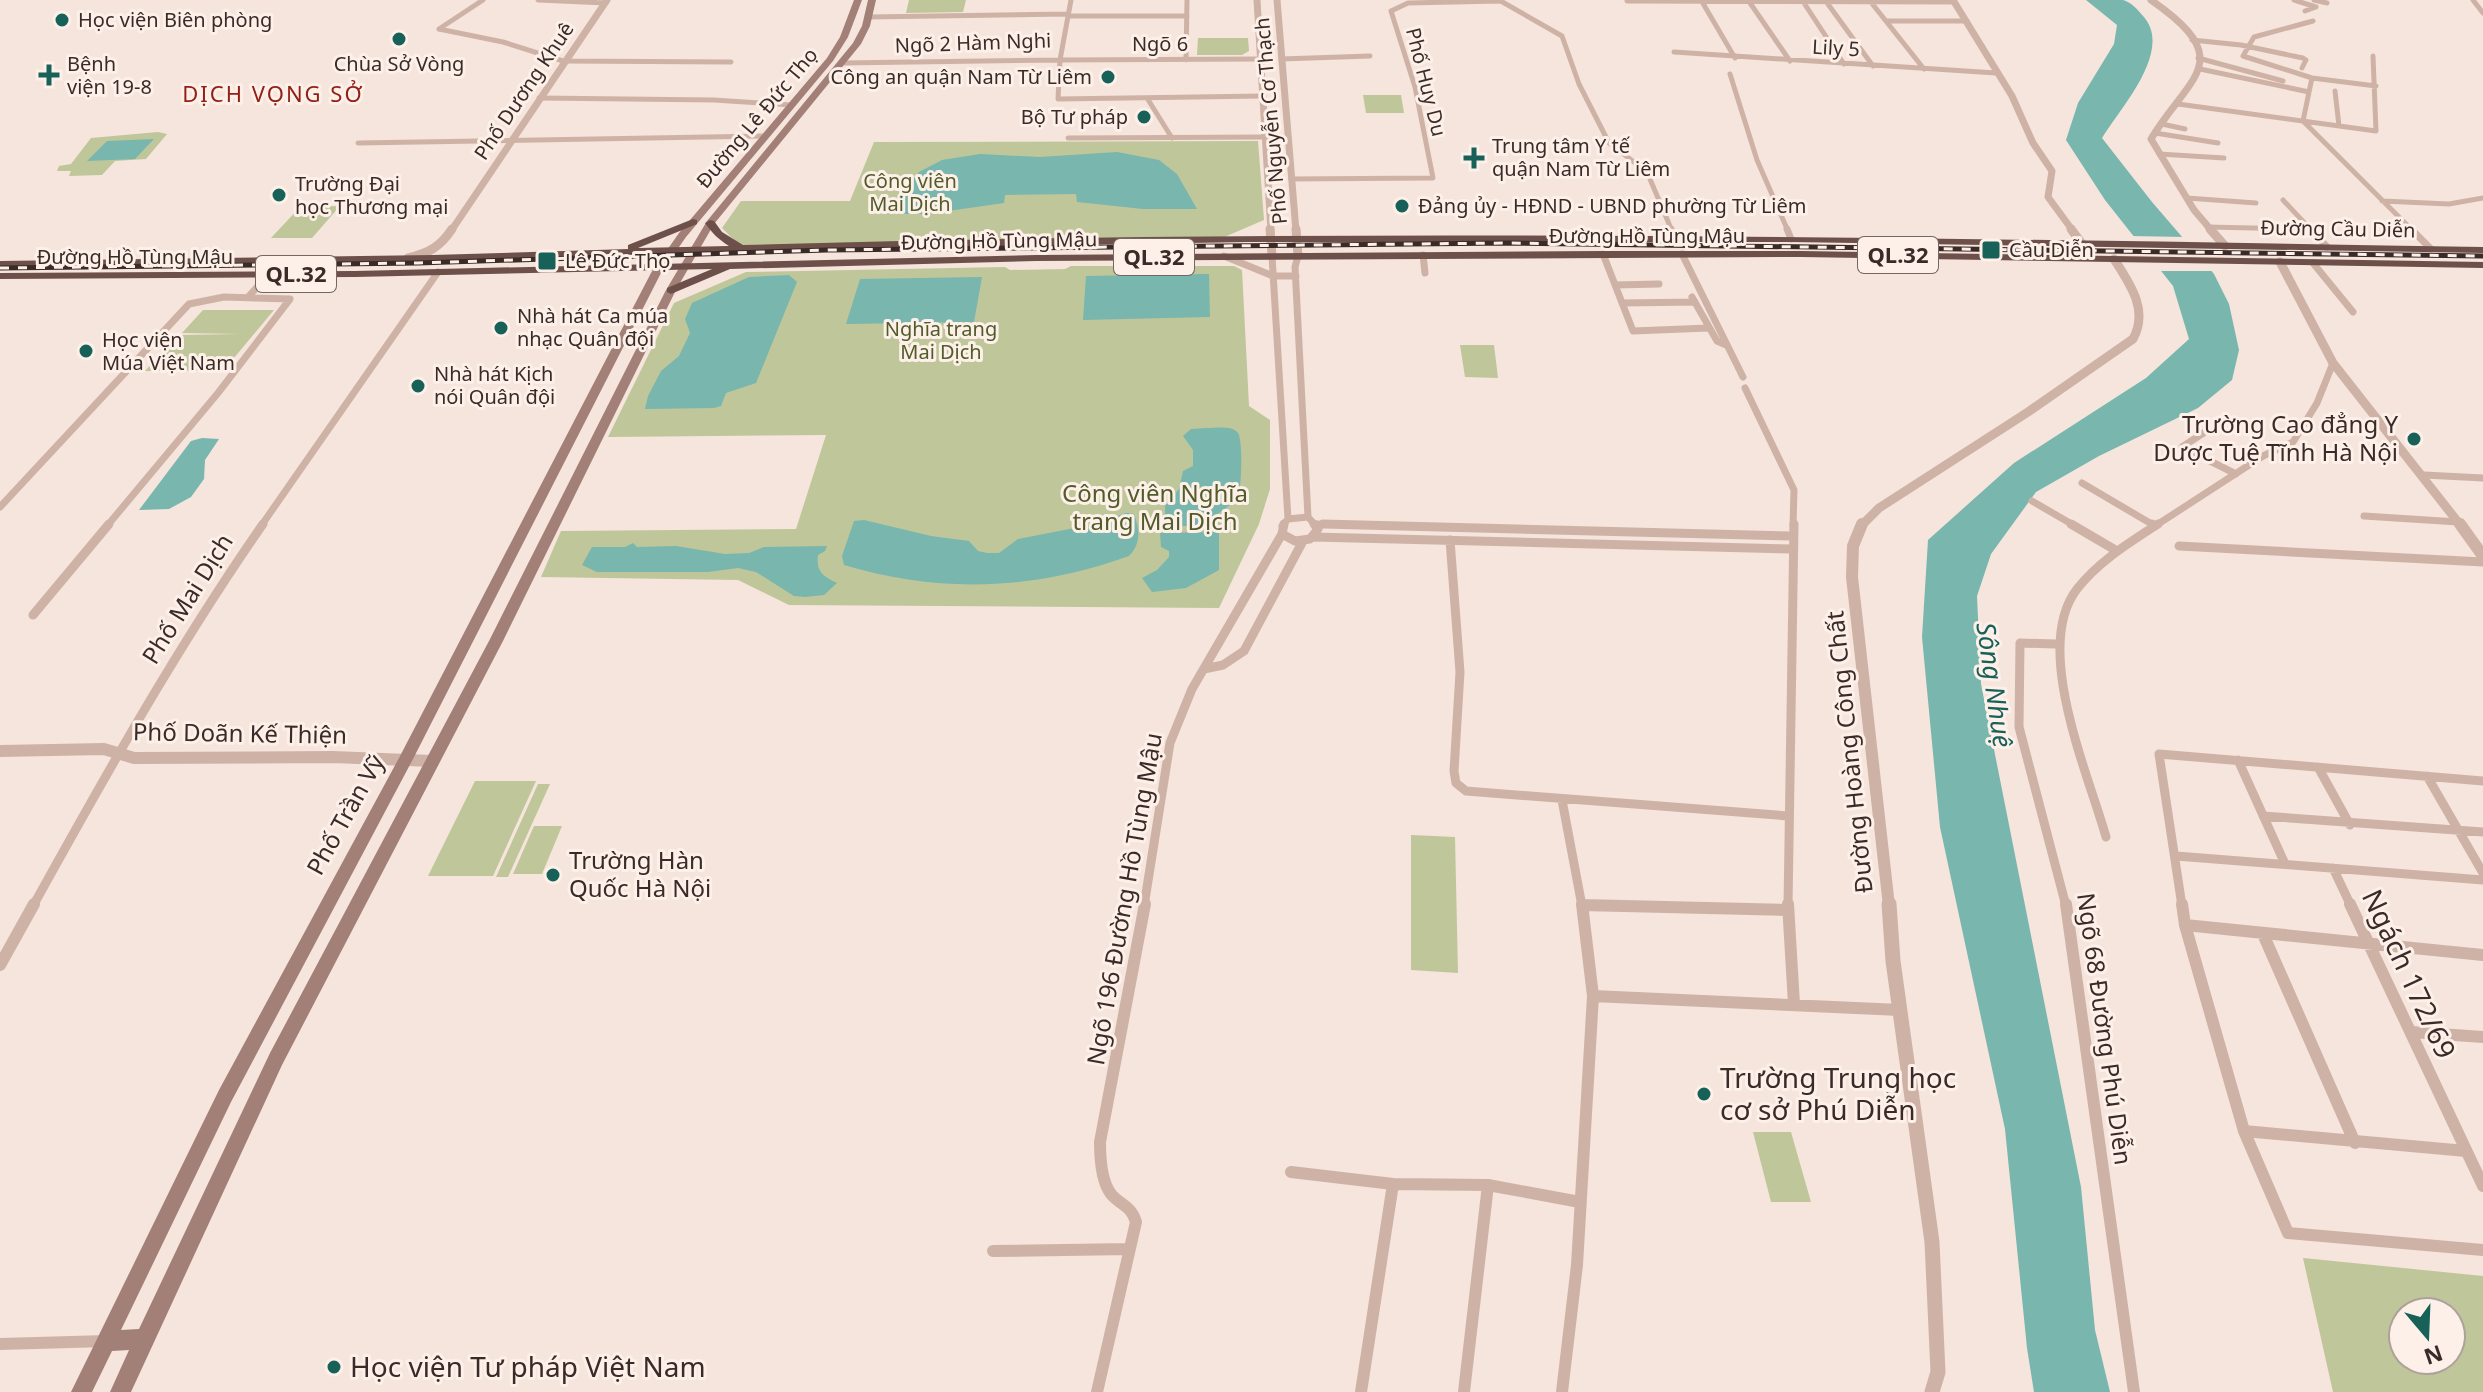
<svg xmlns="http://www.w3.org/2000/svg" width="2483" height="1392" font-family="'Noto Sans',sans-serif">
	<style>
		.green { fill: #bfc69a; fill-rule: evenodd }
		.water { fill: #78b6ae }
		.pier { fill: #f5e5dc }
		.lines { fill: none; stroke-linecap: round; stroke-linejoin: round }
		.minor-far3 { stroke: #cfb2a6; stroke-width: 5 }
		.minor-far2 { stroke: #cfb2a6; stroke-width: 7 }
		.minor-far1 { stroke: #cfb2a6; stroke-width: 9 }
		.minor { stroke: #cfb2a6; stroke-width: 12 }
		.tertiary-far3 { stroke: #cfb2a6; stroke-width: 7 }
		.tertiary-far2 { stroke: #cfb2a6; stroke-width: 9 }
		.tertiary-far1 { stroke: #cfb2a6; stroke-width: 12 }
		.tertiary { stroke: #cfb2a6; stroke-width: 15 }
		.secondary { fill: #a38077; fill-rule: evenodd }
		.trunk { fill: #6d504a; fill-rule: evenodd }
		.rail-casing { stroke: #3a2b28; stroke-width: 5 }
		.rail { stroke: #fcf0e9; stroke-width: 3; stroke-dasharray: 9; stroke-linecap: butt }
		.poi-dot { fill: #186159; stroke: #fcf0e9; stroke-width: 3 }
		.labels { text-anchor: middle; stroke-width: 6; stroke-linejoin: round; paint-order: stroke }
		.far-poi-label { font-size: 20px; fill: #3a2b28; stroke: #fcf0e9; text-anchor: start }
		.far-street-label { font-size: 20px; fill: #3a2b28; stroke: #fcf0e9 }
		.far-park-label { font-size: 20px; fill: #525c29; stroke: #fcf0e9 }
		.far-neighbourhood-label { font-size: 22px; letter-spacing: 2px; fill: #932017; stroke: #fcf0e9 }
		.shield { fill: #fcf0e9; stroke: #746662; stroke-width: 2 }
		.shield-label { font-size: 22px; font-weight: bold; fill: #3a2b28 }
		.poi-label { font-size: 24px; fill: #3a2b28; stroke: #fcf0e9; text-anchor: end }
		.park-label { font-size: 24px; fill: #525c29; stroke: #fcf0e9 }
		.street-label { font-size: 24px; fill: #3a2b28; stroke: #fcf0e9 }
		.water-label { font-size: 26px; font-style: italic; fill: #186159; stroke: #fcf0e9 }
		.near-street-label { font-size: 28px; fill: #3a2b28; stroke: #fcf0e9 }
		.near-poi-label { font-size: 28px; fill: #3a2b28; stroke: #fcf0e9; text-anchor: start }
	</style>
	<rect width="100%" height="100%" fill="#f5e5dc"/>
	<!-- green -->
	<path class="green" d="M909,0H966L963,12L906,13Z
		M1198,38H1248L1249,51L1242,55H1197Z
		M1363,95H1401L1404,113H1366Z
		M158,132L167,134L146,159L115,161L102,175L69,176L71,171H57L59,166L71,164L91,138Z
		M1258,141L1264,220L1222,238L739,245L722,228L741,201H850L874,142Z
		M340,206L312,238H271L300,207Z
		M1071,266H1234L1242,270L1249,406L1270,420V489L1259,524L1219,608L789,605L738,580L541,577L561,531L796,529L826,435L608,437L674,303L746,272L1005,267L1010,270L1065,269Z
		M203,310H274L224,370L145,371L178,335L240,334L182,333Z
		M1460,345H1494L1498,378L1465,377Z
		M475,781H536L493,876H428Z
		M538,784H550L508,877H496Z
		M534,826H562L542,874H513Z
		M1411,835L1455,837L1458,973L1411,970Z
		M1753,1132H1791L1811,1202H1771Z
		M2303,1258L2483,1276V1392H2333ZM2403,1312H2451V1360H2403Z"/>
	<!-- water -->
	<path class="water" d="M2086,0C2097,0 2113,0 2123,0C2131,2 2138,10 2143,16C2174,50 2121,107 2102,138L2152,202L2214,274L2229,304L2239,350L2232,380L2198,408L2099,456L2036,492L1991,554L1977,596L1981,684L2081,1187L2095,1330L2110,1392H2034L2027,1348L2005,1129L1940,827L1922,637L1928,540L2014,463L2146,378L2189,339L2173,286L2105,200L2066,140L2078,103L2114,44L2117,25Z
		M154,139L135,159L87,161L107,141Z
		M1117,152L1159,160L1177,174L1197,209H1143L1077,202L1076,194L1005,195L1004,203L927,214H888L885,212L919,172L942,160L980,154L1040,157Z
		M1209,274L1210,317L1083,320L1086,276Z
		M789,275L797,282L756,383L726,393L721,406L714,408L645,409L648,396L661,371L679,356L690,333L685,319L692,303L749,277Z
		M982,277L974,322L846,324L860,279Z
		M1207,428C1216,428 1232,425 1238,433C1243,440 1242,491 1237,498C1232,505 1219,512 1212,519L1214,526H1165V506L1179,489L1183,471L1193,466V450L1183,436L1191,429Z
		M202,438L219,439L205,460L204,479L191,497L169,509L139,510L191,441Z
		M1126,513L1134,514C1140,530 1141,544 1129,556C1035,590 940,594 844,565L842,556L854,521L864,520L931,536L969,541L978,551L987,553H999L1018,539L1095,524Z
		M1219,532V570L1186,588L1152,592L1142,578L1157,570L1169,557V551L1161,547L1160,533Z
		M633,543L637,547L676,546L725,554L749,553L764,547L827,546L825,551L818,555C816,571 822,576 837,583L824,595L805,597L794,596L756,572L738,568L708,572H597L582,565L592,547H625Z"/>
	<!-- pier -->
	<path class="pier" d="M2129,236L2186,237L2215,271H2158Z"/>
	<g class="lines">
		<!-- minor-far3 -->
		<path class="minor-far3" d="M538,0L606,3
			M1499,0L1562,36L1579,84L1609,143L1647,172L1672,231
			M1701,0L1735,58
			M1748,0L1790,61
			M1802,0L1844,64
			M1825,0L1873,66
			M2294,0L2316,7L2305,11
			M2314,0L2327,3
			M2473,0L2483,13
			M1627,1L1954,2
			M1870,1L1924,69
			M1068,16H1187
			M869,17L1068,14
			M1886,21H1967
			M2313,21L2254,37L2243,56L2312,78L2376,86
			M439,29L503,42L563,61L731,62
			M439,29L483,0
			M2192,40L2241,45L2303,58L2306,60L2302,68
			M1674,52L1996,73
			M2198,58L2283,81
			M1261,59L1060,60L1058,99L1263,96
			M1281,59L1370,56
			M1186,60L1187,0
			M843,63L1060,60L1071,0
			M2200,69L2309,92L2312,78
			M1730,74L1757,160L1788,231
			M2335,91L2339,126
			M539,98L714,100L791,105
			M1147,98L1172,138
			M2178,104L2376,131L2373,56
			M2303,121L2413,231
			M2303,121L2309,92
			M2162,124L2185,129
			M2155,133L2218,143
			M1068,138L1265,137
			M358,143L765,136
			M2159,154L2224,158
			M1291,179L1433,178L1415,87L1391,11L1408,3L1500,1
			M2187,198L2256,203
			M2283,200L2312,231
			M2382,201L2449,204L2483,198
			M2207,227L2295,229"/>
		<!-- minor-far2 -->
		<path class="minor-far2" d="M1671,229L1675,239
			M1787,229L1791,239
			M2289,229H2295
			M2310,229L2327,247
			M2411,229L2431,249
			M1603,254L1633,331L1709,328
			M1682,254L1743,377
			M1423,255L1425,273
			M1224,256L1273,276H1296
			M1272,256L1288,519
			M1298,256L1295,267L1308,517
			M2313,263L2353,312
			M1615,285L1659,284
			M249,296L269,274
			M1692,297L1717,341L1726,345
			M1622,303L1695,302
			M1745,388L1794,490L1793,526
			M2208,430L2182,447L2236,474
			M2424,475L2483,478
			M2082,483L2155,526
			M2032,501L2075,526
			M0,507L189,304L224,297L290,299L218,393L107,526
			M2364,516L2458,522
			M1316,524L1403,526
			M261,526L438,272
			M1282,526L1288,519L1308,517L1316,526
			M2155,526L2263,456L2293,442L2317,403L2333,363"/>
		<!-- minor-far1 -->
		<path class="minor-far1" d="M1284,524L1282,534L1295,541L1310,539L1318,529L1314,524
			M1323,524L1792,536
			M2071,524L2117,551
			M2152,524L2155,526
			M1313,537L1792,549
			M1450,540L1460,672L1454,771L1456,783L1466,791L1789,816
			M2179,546L2483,562
			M33,615L109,524
			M2055,644L2020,643L2019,727L2066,906
			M1204,669L1223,665L1244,651L1303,541
			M2238,760L2285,864
			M2318,767L2350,825
			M2427,776L2483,873
			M1562,800L1582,906
			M2263,816L2483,832
			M2106,837C2088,773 2032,647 2077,589C2099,561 2129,543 2158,524
			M2176,856L2483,880
			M2333,868L2351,906
			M1582,905L1606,906
			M33,906C105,776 178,646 263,524
			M1144,906L1170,743L1192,689L1282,534
			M1788,906L1794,524
			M2182,906L2159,754L2483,781"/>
		<!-- minor -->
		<path class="minor" d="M1788,904L1794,1004
			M2066,904L2134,1392
			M2182,904L2185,925L2244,1131L2288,1233L2483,1250
			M2350,904L2483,1186
			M1582,905L1788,910
			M2185,925L2483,955
			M2263,934L2355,1143
			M0,965L34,904
			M1593,996L1900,1010
			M2411,1032L2483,1037
			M2244,1131L2466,1151
			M1291,1172L1393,1184L1488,1185L1580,1202
			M993,1251L1129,1249
			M0,1344L107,1341
			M1097,1392L1136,1222C1131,1205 1120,1205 1111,1194C1101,1181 1100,1158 1100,1142L1145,904
			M1361,1392L1393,1184
			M1464,1392L1488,1185
			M1562,1392L1577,1265L1593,996L1582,904"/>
		<!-- tertiary-far3 -->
		<path class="tertiary-far3" d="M1257,0L1271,231
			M1277,0L1296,231
			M1953,0L2012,96L2033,143L2052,171L2048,197L2073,231
			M2151,0C2239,61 2189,76 2151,139L2194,210L2212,231
			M451,231L607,0"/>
		<!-- tertiary-far2 -->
		<path class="tertiary-far2" d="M1270,229L1272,256
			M1296,229L1298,256
			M2071,229L2082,244
			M2210,229L2225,246
			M408,258C429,253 440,247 452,229
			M2280,262L2333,363L2461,526
			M1861,526L1879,508L2028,412L2133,339C2149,310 2130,284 2114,259"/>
		<!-- tertiary-far1 -->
		<path class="tertiary-far1" d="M1862,524L1853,546L1852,577L1889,906
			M2460,524L2483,556
			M0,751L104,749L134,758L333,757L432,761"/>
		<!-- tertiary -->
		<path class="tertiary" d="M1889,904L1893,961L1932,1242L1938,1372L1932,1392"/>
		<!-- secondary -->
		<path class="secondary" d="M854,0H862L848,37L833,61L686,237L661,273L413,759L231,1102L121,1330L139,1329L270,1053L489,641L666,290L707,221L853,43L862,26L868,0H876L870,26L861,44L714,224L676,290L503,641L282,1065L131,1392H110L129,1350L112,1351L92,1392H71L219,1090L399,758L651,273L679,233L827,58L840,37Z"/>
		<!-- trunk -->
		<path class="trunk" d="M693,219L697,220V224L638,248L729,246C718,239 712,233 705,223L710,220L714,221L722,232L743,245C1323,228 1903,237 2483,247V253L1791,242H1248L831,249L433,261L0,267V261L433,255L628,249V245Z
			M1603,251H1801L2483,262V268L1801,257L1036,261L730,269L671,294L667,292V288L712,269L355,277L0,279V273L355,271L1036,255Z"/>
		<defs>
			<path id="rail" d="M0,268L418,263L827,250L1507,243L2483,256"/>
		</defs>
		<!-- rail casing -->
		<use href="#rail" class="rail-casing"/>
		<!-- rail -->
		<use href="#rail" class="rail"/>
	</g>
	<!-- markers -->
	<g class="poi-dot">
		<circle cx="62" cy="20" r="8"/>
		<circle cx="399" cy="39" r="8"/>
		<path d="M45 63h8v8h8v8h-8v8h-8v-8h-8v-8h8z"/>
		<circle cx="1108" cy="77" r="8"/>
		<circle cx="1144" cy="117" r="8"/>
		<path d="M1470 146h8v8h8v8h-8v8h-8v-8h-8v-8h8z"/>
		<circle cx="279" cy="195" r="8"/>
		<circle cx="1402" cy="206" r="8"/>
		<rect x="1981" y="240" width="20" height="20" rx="4"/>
		<rect x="537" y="251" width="20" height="20" rx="4"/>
		<circle cx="501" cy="328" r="8"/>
		<circle cx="86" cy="351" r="8"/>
		<circle cx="418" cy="386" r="8"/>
		<circle cx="2414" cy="439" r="8"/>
		<circle cx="553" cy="875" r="8"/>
		<circle cx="1704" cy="1094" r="8"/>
		<circle cx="334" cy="1367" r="8"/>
	</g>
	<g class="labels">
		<!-- far-poi labels -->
		<g class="far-poi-label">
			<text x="78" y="27">Học viện Biên phòng</text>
			<text x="67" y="71">Bệnh<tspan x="67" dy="23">viện 19-8</tspan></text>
			<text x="399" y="71" text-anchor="middle">Chùa Sở Vòng</text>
			<text x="1092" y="84" text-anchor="end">Công an quận Nam Từ Liêm</text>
			<text x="1128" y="124" text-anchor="end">Bộ Tư pháp</text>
			<text x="1492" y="153">Trung tâm Y tế<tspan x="1492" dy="23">quận Nam Từ Liêm</tspan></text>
			<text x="295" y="191">Trường Đại<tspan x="295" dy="23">học Thương mại</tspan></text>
			<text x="1418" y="213">Đảng ủy - HĐND - UBND phường Từ Liêm</text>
			<text x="2009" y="257">Cầu Diễn</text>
			<text x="565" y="268">Lê Đức Thọ</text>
			<text x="517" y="323">Nhà hát Ca múa<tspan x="517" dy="23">nhạc Quân đội</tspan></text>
			<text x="102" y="347">Học viện<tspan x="102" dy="23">Múa Việt Nam</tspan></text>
			<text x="434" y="381">Nhà hát Kịch<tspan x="434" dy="23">nói Quân đội</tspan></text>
		</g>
		<!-- far-street labels -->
		<g class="far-street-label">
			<text transform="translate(973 43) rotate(-2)" y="7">Ngõ 2 Hàm Nghi</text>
			<text x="1160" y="51">Ngõ 6</text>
			<text transform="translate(1836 48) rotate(3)" y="7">Lily 5</text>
			<text transform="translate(1426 82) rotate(76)" y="7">Phố Huy Du</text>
			<text transform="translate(524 91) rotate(-56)" y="7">Phố Dương Khuê</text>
			<text transform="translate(757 118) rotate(-50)" y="7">Đường Lê Đức Thọ</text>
			<text transform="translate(1271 121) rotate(-95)" y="7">Phố Nguyễn Cơ Thạch</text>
			<text transform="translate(2338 229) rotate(1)" y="7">Đường Cầu Diễn</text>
			<text x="1647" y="243">Đường Hồ Tùng Mậu</text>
			<text transform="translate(999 241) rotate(-1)" y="7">Đường Hồ Tùng Mậu</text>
			<text x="135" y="264">Đường Hồ Tùng Mậu</text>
		</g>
		<!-- far-park labels -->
		<g class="far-park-label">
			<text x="910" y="188">Công viên<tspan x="910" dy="23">Mai Dịch</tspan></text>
			<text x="941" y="336">Nghĩa trang<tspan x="941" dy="23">Mai Dịch</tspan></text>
		</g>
		<!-- far-neighbourhood labels -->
		<g class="far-neighbourhood-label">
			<text x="273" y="102">DỊCH VỌNG SỞ</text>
		</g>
		<!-- shield labels -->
		<g class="shield">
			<rect x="1858" y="237" width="80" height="36" rx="6"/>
			<rect x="1114" y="239" width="80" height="36" rx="6"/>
			<rect x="256" y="256" width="80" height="36" rx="6"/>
		</g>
		<g class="shield-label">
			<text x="1898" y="263">QL.32</text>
			<text x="1154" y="265">QL.32</text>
			<text x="296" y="282">QL.32</text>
		</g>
		<!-- poi labels -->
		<g class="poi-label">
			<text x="2398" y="433">Trường Cao đẳng Y<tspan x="2398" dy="28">Dược Tuệ Tĩnh Hà Nội</tspan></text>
			<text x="569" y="869" text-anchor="start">Trường Hàn<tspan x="569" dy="28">Quốc Hà Nội</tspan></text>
		</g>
		<!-- park labels -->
		<g class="park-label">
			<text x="1155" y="502">Công viên Nghĩa<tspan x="1155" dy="28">trang Mai Dịch</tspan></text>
		</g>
		<!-- street labels -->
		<g class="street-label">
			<text transform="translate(188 599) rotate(-58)" y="8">Phố Mai Dịch</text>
			<text transform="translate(240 734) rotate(1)" y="8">Phố Doãn Kế Thiện</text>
			<text transform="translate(1850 752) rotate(-96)" y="8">Đường Hoàng Công Chất</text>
			<text transform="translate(346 815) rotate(-61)" y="8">Phố Trần Vỹ</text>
			<text transform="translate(1125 899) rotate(-80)" y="8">Ngõ 196 Đường Hồ Tùng Mậu</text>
			<text transform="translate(2104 1029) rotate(82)" y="8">Ngõ 68 Đường Phú Diễn</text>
		</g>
		<!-- water labels -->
		<g class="water-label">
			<text transform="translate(1994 685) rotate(82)" y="9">Sông Nhuệ</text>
		</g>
		<!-- near-street labels -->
		<g class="near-street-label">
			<text transform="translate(2409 974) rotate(65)" y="10">Ngách 172/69</text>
		</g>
		<!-- near-poi labels -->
		<g class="near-poi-label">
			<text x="1720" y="1088">Trường Trung học<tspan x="1720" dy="32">cơ sở Phú Diễn</tspan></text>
			<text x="350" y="1377">Học viện Tư pháp Việt Nam</text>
		</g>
	</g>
	<!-- north arrow -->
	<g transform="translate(2427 1336) rotate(161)"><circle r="38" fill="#fcf0e9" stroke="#aea19c" stroke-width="2"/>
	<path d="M0-6L14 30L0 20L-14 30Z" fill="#186159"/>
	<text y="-12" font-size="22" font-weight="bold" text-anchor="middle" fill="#3a2b28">N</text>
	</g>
</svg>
